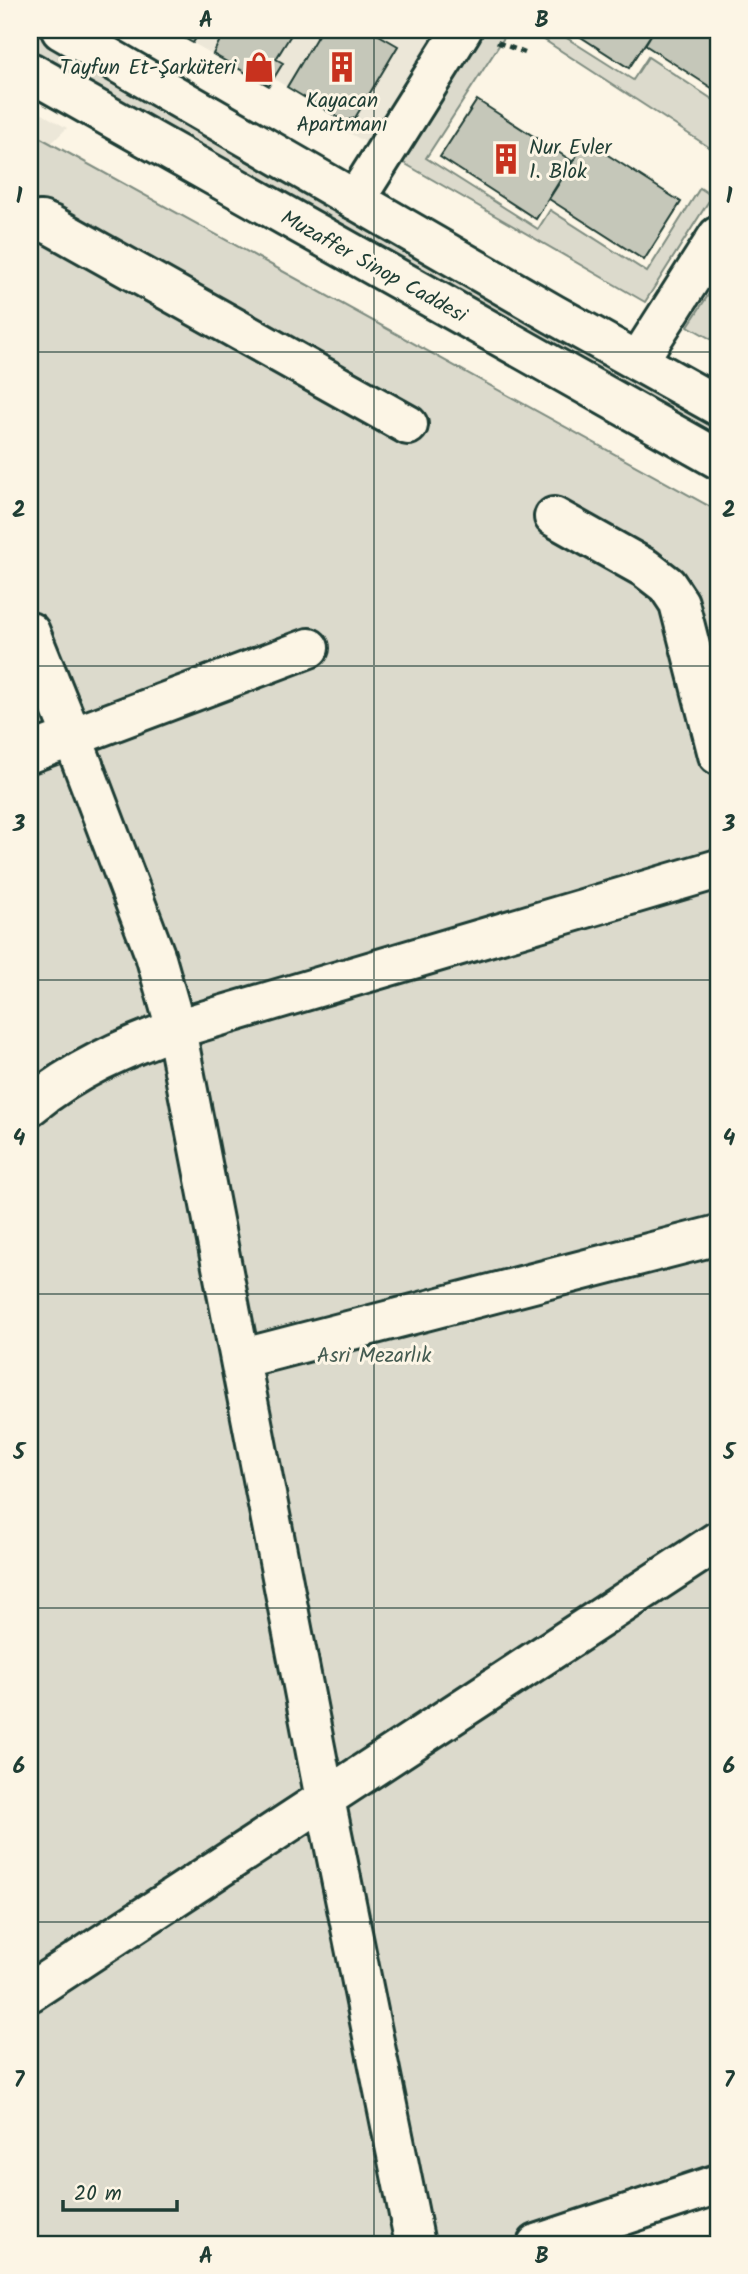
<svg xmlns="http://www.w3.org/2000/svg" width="748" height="2274" font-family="Kalam,sans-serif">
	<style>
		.built { fill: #ece7d8 }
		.green { fill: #dcdacc; stroke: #7e8c80; stroke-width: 2 }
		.building { fill: #c5c7b9; stroke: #1f3d34; stroke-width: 2 }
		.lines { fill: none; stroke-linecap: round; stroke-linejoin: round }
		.minor-casing { stroke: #1f3d34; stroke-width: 44 }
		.major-casing { stroke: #1f3d34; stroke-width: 44 }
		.path { stroke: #1f3d34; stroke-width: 4.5; stroke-dasharray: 7 5; stroke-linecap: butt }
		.minor { stroke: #fcf5e5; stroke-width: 38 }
		.major { stroke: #fcf5e5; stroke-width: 38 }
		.grid { fill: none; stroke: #1f3d34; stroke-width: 2; stroke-opacity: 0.55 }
		.labels { text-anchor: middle; stroke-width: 6; stroke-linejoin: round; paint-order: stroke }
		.poi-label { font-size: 21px; fill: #1f3d34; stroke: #fcf5e5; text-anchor: end }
		.street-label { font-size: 21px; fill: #1f3d34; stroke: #fcf5e5 }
		.park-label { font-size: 21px; fill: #455c52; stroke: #fcf5e5 }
		.neatline { fill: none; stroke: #1f3d34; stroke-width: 2.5 }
		.grid-label { font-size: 23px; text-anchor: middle; font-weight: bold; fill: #1f3d34 }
	</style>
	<rect width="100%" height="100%" fill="#fcf5e5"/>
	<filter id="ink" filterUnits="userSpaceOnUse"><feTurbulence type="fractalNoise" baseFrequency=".0143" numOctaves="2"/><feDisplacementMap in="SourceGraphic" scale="14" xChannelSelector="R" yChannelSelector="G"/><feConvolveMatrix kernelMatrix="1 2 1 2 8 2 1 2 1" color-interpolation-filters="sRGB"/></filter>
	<g filter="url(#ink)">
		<!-- built -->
		<path class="built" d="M170,30H431L435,32L367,143L340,128L343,121L274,79L269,86Z
			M30,107L67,128L30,164Z"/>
		<!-- green -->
		<path class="green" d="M486,30H509L426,158L538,229L550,210L647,272L700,188L712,196L645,302L402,162Z
			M529,30H554L633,80L648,57L718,103V153Z
			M30,31L718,420V442L30,52Z
			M30,132L718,511V2198L575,2244H30Z
			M718,280V343L688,326Z"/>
		<!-- building -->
		<path class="building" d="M170,30H201L193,43Z
			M225,30H294L276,59L283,63L269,86L213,54Z
			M321,30H370L398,46L355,118L344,121L287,87Z
			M570,30H654L629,68Z
			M654,30H718V92L645,45Z
			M477,100L572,161L536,219L440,157Z
			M586,141L681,202L644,260L549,199Z"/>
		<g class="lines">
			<defs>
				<path id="minor" d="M355,200L462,30
					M30,222L41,221L51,225L408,425
					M638,361L718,236
					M554,517L645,568L667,585L679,603L718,755
					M30,632L72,736L155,955L176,1029L325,1799L415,2244
					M30,753L309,648
					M30,1106C74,1070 123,1048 176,1029L718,869
					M240,1359L718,1235
					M30,1992L718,1541
					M537,2244L718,2184"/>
				<path id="major" d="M61,30L553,314L718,406
					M30,72L718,459"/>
			</defs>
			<!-- minor casing -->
			<use href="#minor" class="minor-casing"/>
			<!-- major casing -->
			<use href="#major" class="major-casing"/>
			<!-- path -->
			<path class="path" d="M497,42L525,53"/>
			<!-- minor -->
			<use href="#minor" class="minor"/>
			<!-- major -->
			<use href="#major" class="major"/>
		</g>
	</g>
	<!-- grid -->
	<path class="grid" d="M374,30V2244M30,352H718M30,666H718M30,980H718M30,1294H718M30,1608H718M30,1922H718"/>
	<!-- icons -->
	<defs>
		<symbol id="shop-bare" viewBox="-9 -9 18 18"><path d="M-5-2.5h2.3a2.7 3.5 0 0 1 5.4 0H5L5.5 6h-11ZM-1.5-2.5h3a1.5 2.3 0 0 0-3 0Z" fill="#c8321e" stroke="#fcf5e5" stroke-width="2.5" paint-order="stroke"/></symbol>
		<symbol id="building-bare" viewBox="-9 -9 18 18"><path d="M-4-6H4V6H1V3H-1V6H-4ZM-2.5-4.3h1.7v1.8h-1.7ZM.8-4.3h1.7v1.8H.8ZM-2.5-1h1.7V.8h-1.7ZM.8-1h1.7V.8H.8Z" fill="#c8321e" stroke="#fcf5e5" stroke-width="2.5" paint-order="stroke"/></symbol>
	</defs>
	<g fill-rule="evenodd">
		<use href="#shop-bare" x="237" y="45" width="44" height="44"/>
		<use href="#building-bare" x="320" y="45" width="44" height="44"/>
		<use href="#building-bare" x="484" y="137" width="44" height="44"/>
	</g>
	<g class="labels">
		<!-- poi labels -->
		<g class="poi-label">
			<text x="236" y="74">Tayfun Et-Şarküteri</text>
			<text x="342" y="107" text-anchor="middle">Kayacan<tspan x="342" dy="24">Apartmanı</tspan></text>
			<text x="529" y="154" text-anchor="start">Nur Evler<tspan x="529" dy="24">1. Blok</tspan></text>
		</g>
		<!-- street labels -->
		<g class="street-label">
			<text transform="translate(374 266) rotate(29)" y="7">Muzaffer Sinop Caddesi</text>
		</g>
		<!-- park labels -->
		<g class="park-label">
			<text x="374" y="1362">Asri Mezarlık</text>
		</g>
	</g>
	<!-- margin -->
	<rect width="748" height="2274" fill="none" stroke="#fcf5e5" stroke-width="77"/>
	<!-- scale -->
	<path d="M63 2200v10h114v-10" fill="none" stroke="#1f3d34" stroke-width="3.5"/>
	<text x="74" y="2200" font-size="21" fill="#1f3d34" stroke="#fcf5e5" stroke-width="5" paint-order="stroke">20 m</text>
	<rect x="38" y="38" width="672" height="2198" class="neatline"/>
	<g class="grid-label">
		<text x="206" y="27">A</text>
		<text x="542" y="27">B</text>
		<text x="19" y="203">1</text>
		<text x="729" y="203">1</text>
		<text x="19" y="517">2</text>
		<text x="729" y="517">2</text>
		<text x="19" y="831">3</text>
		<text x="729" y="831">3</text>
		<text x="19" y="1145">4</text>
		<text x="729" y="1145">4</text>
		<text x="19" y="1459">5</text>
		<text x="729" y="1459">5</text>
		<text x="19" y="1773">6</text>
		<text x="729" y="1773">6</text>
		<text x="19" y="2087">7</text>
		<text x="729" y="2087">7</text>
		<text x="206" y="2263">A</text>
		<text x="542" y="2263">B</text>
	</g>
</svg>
